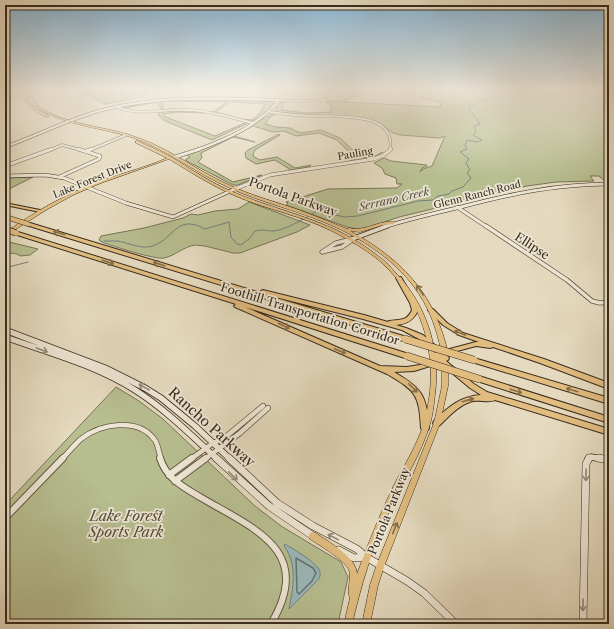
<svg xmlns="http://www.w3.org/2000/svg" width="614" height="629" font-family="'Libre Caslon Text',serif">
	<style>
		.green { fill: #b7be90; stroke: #787557 }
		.water { fill: #99b8ba; stroke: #72807c }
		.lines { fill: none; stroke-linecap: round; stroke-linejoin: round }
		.shore { stroke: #68726c; stroke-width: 1.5 }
		.stream { stroke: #72807c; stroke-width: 1 }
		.tertiary-far4-casing { stroke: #635846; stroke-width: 3 }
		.tertiary-far3-casing { stroke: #635846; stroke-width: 4 }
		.tertiary-far2-casing { stroke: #635846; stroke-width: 5 }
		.tertiary-far1-casing { stroke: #635846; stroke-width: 6 }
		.tertiary-casing { stroke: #635846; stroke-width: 8 }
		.secondary-far4-casing { stroke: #382c1e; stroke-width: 3.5 }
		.secondary-far3-casing { stroke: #382c1e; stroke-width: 4 }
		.secondary-far2-casing { stroke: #382c1e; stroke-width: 5.5 }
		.secondary-far1-casing { stroke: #382c1e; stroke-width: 7 }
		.secondary-casing { stroke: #382c1e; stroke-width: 8 }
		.primary-casing { stroke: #382c1e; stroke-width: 1 }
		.motorway-casing { stroke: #382c1e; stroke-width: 2 }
		.tertiary-far4 { stroke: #eee7d5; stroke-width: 2 }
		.tertiary-far3 { stroke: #eee7d5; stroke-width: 3 }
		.tertiary-far2 { stroke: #eee7d5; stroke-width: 3.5 }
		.tertiary-far1 { stroke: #eee7d5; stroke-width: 4.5 }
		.tertiary { stroke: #eee7d5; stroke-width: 6 }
		.secondary-far4 { stroke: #eee7d5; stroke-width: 2.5 }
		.secondary-far3 { stroke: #eee7d5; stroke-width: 3 }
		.secondary-far2 { stroke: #eee7d5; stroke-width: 4 }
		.secondary-far1 { stroke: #eee7d5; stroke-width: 5.5 }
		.secondary { stroke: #eee7d5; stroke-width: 7 }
		.primary { fill: #e2bd80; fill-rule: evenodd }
		.motorway { fill: #e2bd80; fill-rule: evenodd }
		.motorway-bridge-far2-casing { stroke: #382c1e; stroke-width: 5; stroke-linecap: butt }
		.motorway-bridge-far1-casing { stroke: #382c1e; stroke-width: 7; stroke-linecap: butt }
		.motorway-bridge-casing { stroke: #382c1e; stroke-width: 8; stroke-linecap: butt }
		.motorway-bridge-far2 { stroke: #e2bd80; stroke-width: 4 }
		.motorway-bridge-far1 { stroke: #e2bd80; stroke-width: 5.5 }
		.motorway-bridge { stroke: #e2bd80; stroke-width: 7 }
		.oneway { stroke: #846d4a }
		.oneway2 { stroke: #938a7a }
		.labels { text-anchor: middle; stroke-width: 3.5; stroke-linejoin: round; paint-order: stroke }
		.far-street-label { font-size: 10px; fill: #382c1e; stroke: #eee7d5 }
		.far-water-label { font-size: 11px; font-style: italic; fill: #504f45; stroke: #eee7d5 }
		.street-label { font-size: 12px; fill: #382c1e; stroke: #eee7d5 }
		.near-street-label { font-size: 14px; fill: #382c1e; stroke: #eee7d5 }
		.near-park-label { font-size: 14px; font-style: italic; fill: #514935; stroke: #eee7d5 }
	</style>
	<rect width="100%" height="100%" fill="#e5dabf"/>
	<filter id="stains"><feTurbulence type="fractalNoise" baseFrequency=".005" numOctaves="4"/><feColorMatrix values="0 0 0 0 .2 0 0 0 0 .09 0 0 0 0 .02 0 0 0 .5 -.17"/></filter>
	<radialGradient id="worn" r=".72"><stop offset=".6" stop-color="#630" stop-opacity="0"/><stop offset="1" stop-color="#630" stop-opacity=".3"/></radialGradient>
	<!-- green -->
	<path class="green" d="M429,89H609V181H605L599,176H590L594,181L556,182L527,186L399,217L363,229L350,228L286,205L288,203L286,202L328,189L397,188L402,184H397L396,178L385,174L382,168L374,163L384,158L391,161L427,165V166L422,168L420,172L423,169L432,166L445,136L440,138L400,135L393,133L379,123L355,117L309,115L277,112L275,110L281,102H285L283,105L282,110L306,113L331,112V106L332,105L326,102L341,101L353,96H359H354L343,102L441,107L440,102L418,97L421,94L431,93Z
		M87,90L145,91L147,92L144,97L105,104L86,94Z
		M184,99L274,102C270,109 260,120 251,121C248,121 244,120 241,119L252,120L260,113L265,104L231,102L215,112L233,117L207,112H213L227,102H221L161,101L164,110L174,109L158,111H156L162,110L158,102L125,108L137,112L128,111L122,108L149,102Z
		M174,111L204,113L177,112L163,114L164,116L171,119L215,136L245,123V122L248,123L212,140L165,121L158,115L160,112Z
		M274,113L276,114L270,117L265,124L276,127L290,128L300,133L321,130L340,138L361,158L376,156L383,152L372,158L346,162L356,159L337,140L319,133L296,136L284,131L273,132L253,126L234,136L255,142L233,137L201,153L202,158L198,162L233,182L262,175L238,185H233L185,160L190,157L187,155L224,140Z
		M279,134L280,135L255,150L253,154L254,157L260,160L277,157L295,168L311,165L309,167L291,170L275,160L256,164L246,158L245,153L248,150Z
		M33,177L5,191V181L9,178Z
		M249,202L310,225L297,232L240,253H233L205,246L196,245C184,246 175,256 164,258C156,260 112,246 102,242L99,240L101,236L144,228L183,218L191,214L198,215L215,211L238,209Z
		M5,241L9,242L38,249L30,255L20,256C15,252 11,253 5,255Z
		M116,387L139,401L163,419L255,506L281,526L341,562L348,577L338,624H5V505Z"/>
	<!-- water -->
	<path class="water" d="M285,544C293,549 318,563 320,572C321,577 318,580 315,583L289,609C293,587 298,565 284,546Z"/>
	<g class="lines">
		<!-- shore -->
		<path class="shore" d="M296,558L313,568L316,573L312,581L299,594L297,592Z"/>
		<!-- stream -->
		<path class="stream" d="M452,89L470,106
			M104,241C108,241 112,241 117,241C126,242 138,248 148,247C174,243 174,212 205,229L229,222L231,237L237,244L241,245L250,238L255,231C262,229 267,231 274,231C286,230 307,217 317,211L345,217L358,216L418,201L433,200L438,196L449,194L452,191L463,187L471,178L467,173L470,170L466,163L469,159L460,152L467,149L465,146L467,140L477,142L482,140L473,135L476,131L474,126L480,124L469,109L470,106L488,99L491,93H496L489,89
			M5,268L28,262"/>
		<defs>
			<path id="tertiary-far4" d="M179,98L183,89
				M5,100L28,96
				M279,100C309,102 334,102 361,89
				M117,107C141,117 165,108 190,110C211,111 232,118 253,123
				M270,112C284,114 299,116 314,116C337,117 397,111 390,150
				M50,150L62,145L81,150
				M90,150L126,135"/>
			<path id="tertiary-far3" d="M86,151L92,149
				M5,166L52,149
				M59,177L99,159L100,156L78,149
				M235,189L270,175L374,159L384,155L391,149
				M457,207L487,227"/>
			<path id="tertiary-far2" d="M486,226L567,280L592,301L600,303L609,302
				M322,252L336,243L352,239
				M322,252L342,247L352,240"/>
			<path id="tertiary-far1" d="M62,459C68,453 74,445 81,439C100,424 137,417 154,439C158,443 159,453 161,459
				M191,459L213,443L223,439L263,406
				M205,459L240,433L268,408"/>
			<path id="tertiary" d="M160,458C166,478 183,487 200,497C254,529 315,550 271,624
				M169,475L192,458
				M175,481L206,458
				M5,518L63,458"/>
			<path id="secondary-far4" d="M5,147C38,135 69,119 102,110C160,95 220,98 279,100C258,126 227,139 197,150"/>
			<path id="secondary-far3" d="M175,157L200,149
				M5,176L45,175L64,178L126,203L173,217L235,189
				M384,227C409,219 435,213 461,207C510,194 558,184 609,184"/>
			<path id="secondary-far2" d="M352,239L387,226"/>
			<path id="secondary-far1" d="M5,330L105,368L145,388L161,398L195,426L230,459
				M5,337C49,353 96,365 135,390C165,409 191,435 217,459
				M588,459L591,457L604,459"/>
			<path id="secondary" d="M216,458L269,506L313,536
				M229,458L277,503L313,526L357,549L366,557L407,581L424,593L456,624
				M598,458L609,460
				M339,550L354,558L366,557
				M583,624L586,464L589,458"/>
			<path id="primary" d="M21,89H23C26,104 35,109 48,115V117C34,114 24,103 21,89Z
				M26,89H28C33,102 38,107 50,113C78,127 112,127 141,139C171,150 198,171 227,184C249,195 273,201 296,209C313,215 330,222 347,229L349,228C366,232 378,220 394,222V224L383,225L360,232L350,231C392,254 425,283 441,329C444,337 446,345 448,353L447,354H443L442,353C438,338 435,324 428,310C407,265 361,236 316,219C288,208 258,201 230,188C197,174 168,150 134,138C106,128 48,124 30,100C28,97 27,93 26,89Z
				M136,141H138C149,146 161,152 171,157C191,169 211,183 233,192C266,206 301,214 334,229C351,237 367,247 382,259C387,262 390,267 394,271C426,303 441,349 435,394C434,404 433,414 430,424C421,455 402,483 389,512C372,548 361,586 352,624H344L350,598C346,590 352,579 349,570C346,561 319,545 310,539L309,536L310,533L313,532L316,533C329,543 356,556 357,574C368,544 380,514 394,485C405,464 418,444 424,422C441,364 426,303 381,262C366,249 349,240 332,231C302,216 269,210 238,197C214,187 192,173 169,159L101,183L73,195L46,210L5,236V233C34,212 66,194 100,181C122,173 145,168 167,158L136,143Z
				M445,365L447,366L448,367V386L440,423L385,564L378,585L370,624H362L370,585L377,564L434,423L442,386V367L443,366Z"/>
			<path id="motorway" d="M5,203L40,210L42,211L40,212L5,205Z
				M26,223H30L261,293L260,292L261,291L263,290L364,315L388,322L389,321C399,319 407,322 412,310L410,303L396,278L397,277H401L416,303L418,310C414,320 407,324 396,325L406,328L423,335L442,351L476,342H479L459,335L443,325L428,310L429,309H433L447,323L463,333L544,359L609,383V389L540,363L493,347L490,348L476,346L446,354L449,358L448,360L446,361L474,384L487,392L609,429V435L495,400C490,403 480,400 473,401C460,404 449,416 440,425L437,426L434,425L433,423L434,421C448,407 461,396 481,395L470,388L440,363L414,371L394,372C422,388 427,396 429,428L428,430L425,431L422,430L421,428C419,394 416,391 387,374L235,307L234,306L236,304L14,234V233L16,232H18L409,354L410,356L409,358H405L245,307L380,366L407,367L420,365L435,360L431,355L432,353H436L419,339L402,330L363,319L263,294L407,337L408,339L407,341H403L26,225Z
				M472,358H474L609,398V404L472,362L471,360Z
				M479,376L609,417V423L477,381L476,379L477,377Z"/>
		</defs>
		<!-- tertiary-far4 casing -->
		<use href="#tertiary-far4" class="tertiary-far4-casing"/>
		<!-- tertiary-far3 casing -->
		<use href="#tertiary-far3" class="tertiary-far3-casing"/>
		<!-- tertiary-far2 casing -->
		<use href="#tertiary-far2" class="tertiary-far2-casing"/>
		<!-- tertiary-far1 casing -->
		<use href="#tertiary-far1" class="tertiary-far1-casing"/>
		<!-- tertiary casing -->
		<use href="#tertiary" class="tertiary-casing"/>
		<!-- secondary-far4 casing -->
		<use href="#secondary-far4" class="secondary-far4-casing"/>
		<!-- secondary-far3 casing -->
		<use href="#secondary-far3" class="secondary-far3-casing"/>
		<!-- secondary-far2 casing -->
		<use href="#secondary-far2" class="secondary-far2-casing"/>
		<!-- secondary-far1 casing -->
		<use href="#secondary-far1" class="secondary-far1-casing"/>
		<!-- secondary casing -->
		<use href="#secondary" class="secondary-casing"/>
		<!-- primary casing -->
		<use href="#primary" class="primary-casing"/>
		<!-- motorway casing -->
		<use href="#motorway" class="motorway-casing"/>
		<!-- tertiary-far4 -->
		<use href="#tertiary-far4" class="tertiary-far4"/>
		<!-- tertiary-far3 -->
		<use href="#tertiary-far3" class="tertiary-far3"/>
		<!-- tertiary-far2 -->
		<use href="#tertiary-far2" class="tertiary-far2"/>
		<!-- tertiary-far1 -->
		<use href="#tertiary-far1" class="tertiary-far1"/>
		<!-- tertiary -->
		<use href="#tertiary" class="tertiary"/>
		<!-- secondary-far4 -->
		<use href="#secondary-far4" class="secondary-far4"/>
		<!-- secondary-far3 -->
		<use href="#secondary-far3" class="secondary-far3"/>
		<!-- secondary-far2 -->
		<use href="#secondary-far2" class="secondary-far2"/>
		<!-- secondary-far1 -->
		<use href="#secondary-far1" class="secondary-far1"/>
		<!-- secondary -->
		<use href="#secondary" class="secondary"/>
		<!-- primary -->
		<use href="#primary" class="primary"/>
		<!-- motorway -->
		<use href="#motorway" class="motorway"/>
		<defs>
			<path id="motorway-bridge-far2" d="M9,218L28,224"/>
			<path id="motorway-bridge-far1" d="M5,229L16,233"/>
			<path id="motorway-bridge" d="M405,339L474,360
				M407,356L479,379"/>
		</defs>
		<!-- motorway-bridge-far2 casing -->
		<use href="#motorway-bridge-far2" class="motorway-bridge-far2-casing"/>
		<!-- motorway-bridge-far1 casing -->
		<use href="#motorway-bridge-far1" class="motorway-bridge-far1-casing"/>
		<!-- motorway-bridge casing -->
		<use href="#motorway-bridge" class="motorway-bridge-casing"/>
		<!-- motorway-bridge-far2 -->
		<use href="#motorway-bridge-far2" class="motorway-bridge-far2"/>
		<!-- motorway-bridge-far1 -->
		<use href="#motorway-bridge-far1" class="motorway-bridge-far1"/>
		<!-- motorway-bridge -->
		<use href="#motorway-bridge" class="motorway-bridge"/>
	</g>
	<!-- one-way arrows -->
	<defs><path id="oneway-shaft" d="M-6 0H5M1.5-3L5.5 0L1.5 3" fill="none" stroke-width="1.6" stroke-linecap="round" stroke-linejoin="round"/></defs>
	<g class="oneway">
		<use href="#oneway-shaft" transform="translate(59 233) rotate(-163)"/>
		<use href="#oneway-shaft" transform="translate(108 262) rotate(18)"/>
		<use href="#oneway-shaft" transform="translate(159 264) rotate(-163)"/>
		<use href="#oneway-shaft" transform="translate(420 290) rotate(-124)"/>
		<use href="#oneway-shaft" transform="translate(284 326) rotate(25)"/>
		<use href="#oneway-shaft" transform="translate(460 333) rotate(-158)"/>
		<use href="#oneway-shaft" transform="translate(340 351) rotate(23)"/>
		<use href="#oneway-shaft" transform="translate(413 388) rotate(45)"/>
		<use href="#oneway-shaft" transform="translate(572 390) rotate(-163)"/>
		<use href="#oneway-shaft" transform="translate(516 391) rotate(18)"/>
		<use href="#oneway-shaft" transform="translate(468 400) rotate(-16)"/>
		<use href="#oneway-shaft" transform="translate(395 528) rotate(-68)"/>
	</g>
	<g class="oneway2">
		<use href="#oneway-shaft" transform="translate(42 350) rotate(20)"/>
		<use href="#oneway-shaft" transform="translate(144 387) rotate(-150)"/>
		<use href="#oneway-shaft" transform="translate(586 475) rotate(91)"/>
		<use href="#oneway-shaft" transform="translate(233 476) rotate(44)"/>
		<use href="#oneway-shaft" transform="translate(333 537) rotate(-152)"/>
		<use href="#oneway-shaft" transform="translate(583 605) rotate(91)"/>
	</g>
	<!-- sky -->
	<linearGradient id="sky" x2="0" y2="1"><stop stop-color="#88b6d6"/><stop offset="0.5" stop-color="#f3eee2"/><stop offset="1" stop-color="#f3eee2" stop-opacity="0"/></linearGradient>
	<rect width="614" height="177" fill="url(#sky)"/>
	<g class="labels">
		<!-- far-street labels -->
		<g class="far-street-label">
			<text transform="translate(355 153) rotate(-10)" y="4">Pauling</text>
			<text transform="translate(92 179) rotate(-22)" y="4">Lake Forest Drive</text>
			<text transform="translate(477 194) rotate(-14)" y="4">Glenn Ranch Road</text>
		</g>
		<!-- far-water labels -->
		<g class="far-water-label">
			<text transform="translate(394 199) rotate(-13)" y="4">Serrano Creek</text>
		</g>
		<!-- street labels -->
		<g class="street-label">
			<text transform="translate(293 197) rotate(20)" y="4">Portola Parkway</text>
			<text transform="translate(532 246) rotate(33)" y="4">Ellipse</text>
			<text transform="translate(310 314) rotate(17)" y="4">Foothill Transportation Corridor</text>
			<text transform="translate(389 511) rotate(-68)" y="4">Portola Parkway</text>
		</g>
		<!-- near-street labels -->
		<g class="near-street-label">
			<text transform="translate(212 427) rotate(42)" y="5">Rancho Parkway</text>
		</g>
		<!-- near-park labels -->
		<g class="near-park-label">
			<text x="126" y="521">Lake Forest<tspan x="126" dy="16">Sports Park</tspan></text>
		</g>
	</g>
	<!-- margin -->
	<rect width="614" height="629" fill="none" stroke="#e5dabf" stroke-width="20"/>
	<rect x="6" y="6" width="602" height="617" fill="none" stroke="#382c1e" stroke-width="2"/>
	<rect x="10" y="10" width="594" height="609" fill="none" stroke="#382c1e"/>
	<rect width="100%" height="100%" filter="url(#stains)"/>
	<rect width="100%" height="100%" fill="url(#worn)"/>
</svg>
